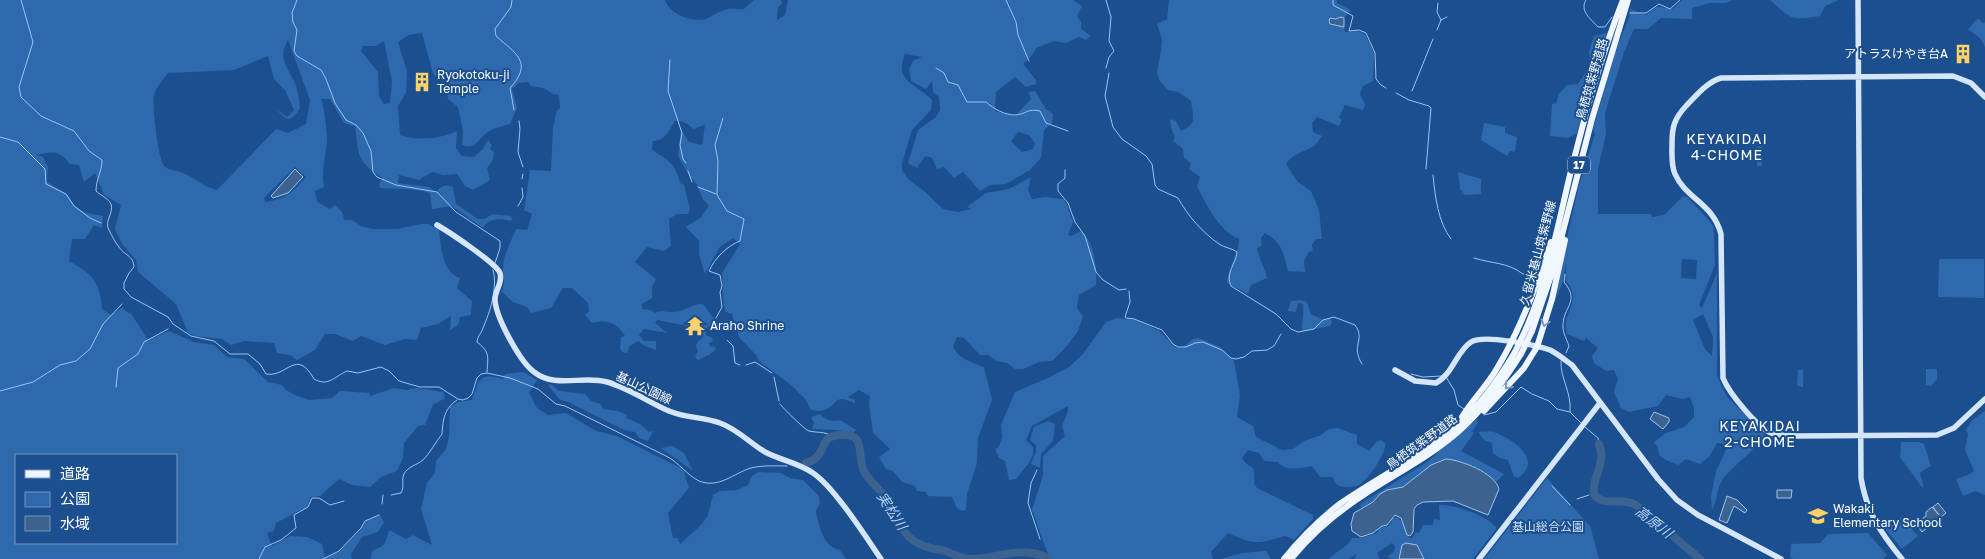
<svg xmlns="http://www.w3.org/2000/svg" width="1985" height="559" font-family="'Golos Text','Noto Sans JP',sans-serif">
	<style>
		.green { fill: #2e69ad; fill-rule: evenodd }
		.water { fill: #3c6290; stroke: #9cc4f0 }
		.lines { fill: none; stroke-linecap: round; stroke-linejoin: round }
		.stream { stroke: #9cc4f0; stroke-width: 1 }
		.river { stroke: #3c6290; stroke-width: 8 }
		.secondary { stroke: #d6e6fa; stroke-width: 5.5 }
		.primary { stroke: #f0f6ff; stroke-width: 6 }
		.primary-bridge { stroke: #f0f6ff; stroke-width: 6 }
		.oneway { stroke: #7b9ac1 }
		.labels { text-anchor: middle; stroke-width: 4; stroke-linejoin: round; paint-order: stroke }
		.shield { fill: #1b4f8f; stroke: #bbcadd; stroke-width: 1 }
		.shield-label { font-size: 11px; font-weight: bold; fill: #fff }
		.poi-label { font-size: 12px; fill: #fff; stroke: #1b4f8f; text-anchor: start }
		.street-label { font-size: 12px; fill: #fff; stroke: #1b4f8f }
		.park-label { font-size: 12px; fill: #cfe3fa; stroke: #1b4f8f }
		.neighbourhood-label { font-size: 14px; letter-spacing: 1px; fill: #fff; stroke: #1b4f8f }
		.water-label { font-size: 14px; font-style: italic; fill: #b5d3f5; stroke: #1b4f8f }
	</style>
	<rect width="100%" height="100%" fill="#1b4f8f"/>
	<!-- green -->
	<path class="green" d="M0,0H665C670,14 691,23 706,19C713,16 718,11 728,9C733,8 738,10 744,9L754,0H781L782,4L778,7L777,20L785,15L788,0H1073L1082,6L1077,16L1081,22V29L1091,36L1086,40L1079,37L1066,43L1054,41L1036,48L1033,54L1023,64L1036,80V84L1026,87L1015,77L996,92L995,111L1015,116L1031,99L1028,92L1035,91L1046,109L1053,114L1052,123L1044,130L1041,158L1030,170L1006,184L990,185L980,191L963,172L954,178L944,167L937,169L932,158L925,156L917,168L908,163L918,130L936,117L940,110L939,97L933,92L932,81L926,89L911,81L909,69L914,60L922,57L905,54C893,82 917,84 932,100L931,110L912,130L902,164V170L908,179L924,191L943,209L958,212L971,209L967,207L986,193L1009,189L1031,177L1028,190L1032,199L1045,197L1063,199L1066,203L1073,222L1068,235L1071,236L1081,231C1095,243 1097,268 1096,285L1079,295L1077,308L1083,316L1078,331L1066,347L1052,361L1039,362L1023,369H1015L1007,363L996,361L988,355H980L964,338L957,337L953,346C957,358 973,363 984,367L992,400L978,438L977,463L967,494L966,510L962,511L957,508L952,497L928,496L926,492L917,491L915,486L902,482L893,471L886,469L879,457L890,449L873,433L869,404L870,396L859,390L848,397L855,400V403L843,399L837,400C831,409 820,414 810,409L806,400L791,385L759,361L756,355L739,337L732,314L726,312C721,299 724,286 722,273L740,244L733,238L720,247L705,274L699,255V241L686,227L700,218L709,206L703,199L697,185L690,177L678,156L681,129L689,142L702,145L705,125L693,129C688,123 682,121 675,121C669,131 665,141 653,141L652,150C668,160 676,164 680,183L684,185L690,210L688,214H677L669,219L671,246L664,251L647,247L635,262L656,279L652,287V298L642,304V309L651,310L655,313C662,309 668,313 675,312C685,311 693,303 703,304L714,319L712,325H710L706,329V335L712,338L713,341L709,343L710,347L714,346L716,349L709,355L698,360L695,357L698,351L696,346L698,341L702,339L699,334L701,322L700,317L694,316L690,318V324L687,326L657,320L655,323L667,333L644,329L639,335L644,341H656V350L645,346L638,341L630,346L627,353L622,352L620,349L621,337L625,336C617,323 607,319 592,323L585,315L589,312L588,303L572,288H563L551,308L531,313L527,307L513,302L502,292C505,280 503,279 503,268C503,256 511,241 516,229L527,230L532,214L524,210L530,170L551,171L553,127L557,110L560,108L559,95L553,94L544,88L531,86L528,82L519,83L512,89L517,108L510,124C504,126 493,128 488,132C477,139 477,150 462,145L463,131L458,107L448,99L445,81L438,79L433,73L422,33L409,35L398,42L407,71L406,93L398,106L400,135C418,141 440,139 457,131L456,148L462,156L474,157L483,149L488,140L492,145L490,149L494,152L493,160L487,168L490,180L473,190L465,186L457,174L443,175L432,172L419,180L399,175L398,183L430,187L435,193C441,186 444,184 453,187L456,204L478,219H484L493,214L510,216L513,219L510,221C500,218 488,218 483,228L452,206L432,209L430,193C415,188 396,189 380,188L379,184L383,178C356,161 359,156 355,126L344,123L330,99H321C325,108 327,134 327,143C325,158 321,172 324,187L315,191L317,202L330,209L335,205L342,212L344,220H352L361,226L372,229H397L421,224H428L439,230C441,247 442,272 460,278L457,288L472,301L471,315L460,317L458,325L450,330L451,316L438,324L421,328L417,340L405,339L385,345L361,336L353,341L335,334H325L315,350L297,360L290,355L277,353L274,343L244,341L231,345L222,339L195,336L188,333L176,304L138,272L136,260L122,244L115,229L121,205L104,195L95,173L84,182L79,165L70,164C59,150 54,151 37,155L43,157L48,167L47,182L68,195L75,206L86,213L103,216L102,228L94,225L85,239H72L69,261C92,274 100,281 102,309L111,315L122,308L132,315L148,340L169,331L194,342L214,345L227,357L244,359L268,382L282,385L286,390L297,396L309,400L332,398L340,391L369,393L370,396L394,388L407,390L417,388L443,392L445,398L433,405L425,425L418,426L404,443L403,458L397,471L381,477L370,487L352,485L339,479L320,496L311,497L307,507L276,523L274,531L267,533L272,546L290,536L307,537L322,544L325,558L339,552L362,528L366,521L380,515L384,522L378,532L362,537L351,554L352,559H0ZM288,40L310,100L306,124L288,133L276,129L217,190C201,186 195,177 180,172C174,169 167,171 163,164C158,156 152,106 154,96C155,88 164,79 168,73L234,70L268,56L274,79L285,90L294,110L287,117L277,110C287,122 292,122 300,108C299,100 298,89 294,81C286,65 278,58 288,40ZM384,41L392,82L390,103L384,104L379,96L378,72L361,51L363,46H376ZM1018,132L1029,135L1035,143L1033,149L1022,152L1011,141ZM295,167L306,177C292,192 287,199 265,202L264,198ZM16,455H176V543H16Z
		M1169,0H1337V3L1351,10L1344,18H1330L1331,24L1344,27L1345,32L1358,31L1365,34L1374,53L1373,81L1363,86L1360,94L1365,105L1363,110L1345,105L1339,117L1342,120L1339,126L1317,117L1312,123L1313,132L1322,136C1319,139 1317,144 1314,146C1304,152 1292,154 1286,164L1298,182L1311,191L1319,210L1322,239H1316L1312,245L1313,251L1309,252L1304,261L1305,272L1288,271C1283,252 1283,244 1265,233L1261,238L1262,245L1257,248C1259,259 1265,268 1267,278L1251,285L1248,294L1227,283C1228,267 1239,254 1239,239C1219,231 1206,204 1197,186L1200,177L1189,169L1191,163L1184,158L1183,149L1173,141L1175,137L1171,128L1170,119L1176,121L1181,131C1198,123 1193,117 1191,101L1178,92L1168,90L1159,80L1157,72L1161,51L1162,39L1157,24L1167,19Z
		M1682,0H1732L1726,3H1710L1692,8V19L1661,18L1648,29H1634L1624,52L1605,113L1606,134L1598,169V214H1651L1652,217L1664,215L1683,196L1687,197L1707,218L1713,226L1714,234L1715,265L1699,305L1702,308L1717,273V376L1727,397L1763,432L1764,435C1754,453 1735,463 1723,479C1716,489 1718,500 1712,510L1711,497L1716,471L1727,448L1721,443H1717L1709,457L1700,464L1686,459L1678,465L1666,460L1659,455L1658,448L1654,442L1666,433L1684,427L1694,417V408L1690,397L1683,399L1666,395L1658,406L1629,412L1621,408L1614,392L1618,379L1614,370L1606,371L1594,363L1592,356L1598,348L1586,338L1584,341L1567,334C1560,313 1584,302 1566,281V264L1562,284L1550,313L1579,185L1595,134L1593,129L1616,49L1629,18L1630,9L1646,15L1656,7C1673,7 1668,15 1682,0ZM1682,259L1697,260L1696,279L1681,278ZM1703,314L1713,337L1712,356L1705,349L1693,320Z
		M1770,0H1839L1825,6L1820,16C1791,21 1791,19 1770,0Z
		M1978,18L1983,23L1985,22V47L1980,38L1968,29Z
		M1607,33L1577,133L1568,138L1550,136L1552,104L1556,103L1559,94L1567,85L1578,84L1591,64L1589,52L1594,36Z
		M1484,123L1505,127V133L1517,137L1515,152L1510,151L1507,156L1481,140Z
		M1757,147H1762V166H1757Z
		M1458,172L1481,179V194L1465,195L1460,189Z
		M1939,259H1984V298L1938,297Z
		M1301,300L1307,302L1311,314L1321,319H1330L1332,322L1330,326L1304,331L1302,329C1302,320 1304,313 1303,304L1298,303L1296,312L1288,311L1291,301Z
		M1117,318L1135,320L1158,330L1173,345L1178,348L1183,347L1193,339L1198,338L1220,347L1234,361L1240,395L1237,417L1253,426L1256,437L1282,450L1293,449L1304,441L1321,435L1329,429L1337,428L1357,435V444L1369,451L1376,442L1381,440L1385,443C1387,453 1368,480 1359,485C1354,488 1340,488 1336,484C1336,483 1333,477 1332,477H1320L1312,466C1301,468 1286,472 1278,462L1264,461L1259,453L1248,450L1242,458C1250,472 1256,460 1254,483L1257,488L1313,515V519L1294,540L1285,536C1258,544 1253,545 1228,533L1211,552L1213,559H1051C1042,543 1039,526 1032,510L1043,475V456L1065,436L1062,426L1068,411V406L1032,426L1026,440L1033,447V455L1029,463L1016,479L1009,480L1005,461L999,458L995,449L999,447L1002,437L1001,425L1015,392L1048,378L1069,367L1082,355L1106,322Z
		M1926,369H1937V379L1931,386L1926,385Z
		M1798,370H1803V387L1797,386Z
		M524,372L537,380L529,393L537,408L548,415L566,413L596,431L617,436L683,469L689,488L668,513L673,538H678L680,544L702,524L708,515L713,495L720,491L737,490L748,485L752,476L758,472L781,473L790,478L803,480L819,496L820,503L816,511C819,526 823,547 840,550L846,559H370L373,550C385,547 386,542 389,530L406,539L413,535L432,545L421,509L427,483L435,473L436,461L446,449L449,437L450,407L458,402L472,400C479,379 479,372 503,379L505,374Z
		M551,384L559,391L585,394L591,401L601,404L603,409L618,411L627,415L626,418L640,424L649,432L653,431L648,441L639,438L635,432L624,430L570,403L559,399L548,385Z
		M1985,411V495L1975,491L1963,496L1956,479L1968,475L1974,471L1965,450L1968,434L1966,430L1972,420Z
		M820,414C826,421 832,422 840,420L856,430L852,434C838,428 827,430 812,429L814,423L811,417Z
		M1477,419L1478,423L1472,431L1474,433L1461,451L1504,474L1496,482L1482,471H1423L1411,482L1403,487L1387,490L1380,494L1373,502L1361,508L1360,504L1427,462Z
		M1048,421L1055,424L1053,441L1041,454L1040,468L1031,464L1036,452V445L1030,440L1034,427Z
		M1478,432C1483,432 1489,431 1494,432C1513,439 1544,460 1518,478L1514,477L1508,460L1500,458L1493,453L1492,443L1484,440Z
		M1901,442H1919L1924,444L1931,466L1921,472L1920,474L1924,488L1921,486L1900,457Z
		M672,446L684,453L693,471L661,448Z
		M1547,478L1590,526L1599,559H1484Z
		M1439,505C1457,505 1484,514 1497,528L1473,559H1424L1417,545L1398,557L1399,559H1390L1388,556L1394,552L1395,546L1392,543L1377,553L1380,559H1354L1357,554L1348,559H1328L1348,544L1352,538H1362L1377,533L1380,527L1389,526L1393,518L1397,517C1405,523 1403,531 1409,538H1412L1416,532L1419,533L1423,525H1433L1434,519L1440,520Z
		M1901,517L1918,536L1902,549L1885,529Z
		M1868,533L1887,555L1883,559H1793L1790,557L1791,544L1820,543L1828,534Z
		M1266,551L1271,559H1221L1242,553Z"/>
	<!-- water -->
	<path class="water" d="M1340,17L1344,18V27L1330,24L1329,21L1330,18L1336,19Z
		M295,169L303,177L288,193L273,198L271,196Z
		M1654,412L1669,418V422L1663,429L1650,419Z
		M1446,459C1461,460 1495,473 1499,489L1488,515L1453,501L1423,502L1417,505L1414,509L1413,532L1410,536L1407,535L1401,518L1395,515L1387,525L1382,526L1373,533L1361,537L1352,531L1351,524L1354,513L1373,502L1380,494L1387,490L1403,487L1431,465Z
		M1777,490H1792L1791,498H1777Z
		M1727,496L1737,500L1747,510L1745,513L1734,506L1727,523L1719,520Z
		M1938,503L1946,513L1922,532L1919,528V521L1926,516V512L1932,507L1939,515L1933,507Z
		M1406,543L1417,545L1424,559H1399L1402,545Z"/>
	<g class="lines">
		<!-- stream -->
		<path class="stream" d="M21,0L33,42L19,87L21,97L41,116L74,131L89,151L102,160C102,172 96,179 96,191C100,195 109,199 111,204C114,213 104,221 109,230C112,236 115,242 119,247C124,255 134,256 134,267L129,273L124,283V289L131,297L168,317L173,324L191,336L214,341L230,354H248L260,364L266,374C287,378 296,347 314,379C328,387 334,377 347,371L358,373L381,367L389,371L399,381L420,387H439L458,399L463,400L468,398L472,394L477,378L481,374L487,373L510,378L538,389L556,404L565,406L668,457C679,463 687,475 699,481C719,489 734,473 751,468C763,465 775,466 787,466
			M297,0L292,13L293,22L297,30L294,51L297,56L321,70L326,79L335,103L346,120L356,125L363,133L371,151L373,172L377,177L396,185L437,192L456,212L500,241V248L495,263
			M512,0L511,7L495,29L496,36C515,53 534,62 510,88L514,110
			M1006,0L1016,22L1018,35L1029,61
			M1106,0L1111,17L1109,41L1114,51L1109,57L1106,68
			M1333,0V5L1353,16L1349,31L1359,30L1366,33L1375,53L1376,79L1381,85L1386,88
			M1586,0C1579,11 1591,19 1598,27H1605L1612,17
			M1438,3L1437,12L1441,20
			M1630,13H1646L1659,4L1670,9L1680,0
			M1437,30L1441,20L1447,17
			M670,60L668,91L682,133L680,145L683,159L686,163
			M936,68L944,73L948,82L958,85L967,102H986C994,109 1004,115 1016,115C1026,114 1028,108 1040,111L1046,123L1068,131
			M1109,73L1105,96L1113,127L1122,139L1146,156L1152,164L1155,185L1158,189L1178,198C1188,216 1202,232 1219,244C1225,248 1232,248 1237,252C1236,264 1225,273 1231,286L1276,314L1291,329L1298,332L1314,329L1323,320L1334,317L1355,325C1366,340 1350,345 1362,364
			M1412,91L1433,39
			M1396,93L1409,100L1429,106L1431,108L1426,169
			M519,121L520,129L518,152L523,167
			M0,137L18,142L45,169L46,184L66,194L74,206L90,218L101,223
			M1065,170V178L1058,184V191L1068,203L1075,222L1085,236L1096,272L1103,280L1119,290L1126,289
			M688,171L692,182
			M1433,175C1435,196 1438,222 1451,239
			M522,179L523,174
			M698,187L716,194
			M518,206L523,197L522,188
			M1474,258C1493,264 1507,262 1523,274L1534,272
			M1565,274L1564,282C1581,302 1562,307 1563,327C1563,333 1567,340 1569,346L1566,353
			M1129,291L1130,302L1125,317L1126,318L1134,319L1162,330L1173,344L1178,347H1186L1195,343L1203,342L1222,350L1231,358L1236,359L1244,357L1252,351L1267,350L1274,346L1281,334
			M716,318L722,307L720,292L722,286L720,275L709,271C715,258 727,246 740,241L744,219L727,211L717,195L718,161L715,145L723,118
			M727,340L733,346L735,363L740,365
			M1561,361C1560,379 1572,392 1570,412
			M746,365L755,362L772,373
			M487,372C488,356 490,352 477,342C477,337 481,334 483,328C490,312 498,287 493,270
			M1411,374L1423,377L1442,376
			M774,377L779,401
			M1446,377L1454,390L1458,405L1464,409
			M116,387L118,368L138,354L144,342L168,329
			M0,391L33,382L60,365L76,361L90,349L103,324L122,304
			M780,404C783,408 805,430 809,431C817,433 824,431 832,436
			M1484,415L1496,412L1521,387L1532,394L1549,401L1557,409L1570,412L1582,424
			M1585,427L1598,438L1599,444
			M1037,470L1031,483L1028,503L1040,539
			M1552,486L1570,505
			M391,495L401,493C405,486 401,480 404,474C407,467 417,465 423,460C430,453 435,443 442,434C443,419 444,409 457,400
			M1577,499L1589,495
			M382,504L383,495
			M259,559L265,547L281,540L296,528L294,515L308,507L312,498H319L330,505L344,501
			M323,559L339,551L361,528L365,521L379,515"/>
		<!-- river -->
		<path class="river" d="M1599,444C1608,464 1589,479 1595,496C1607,507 1623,497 1636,505L1700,559
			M806,463C826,458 820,438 834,436C869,428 856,457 864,471C869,482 881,490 888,500C902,519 898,536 924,546C931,549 939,549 946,551C954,555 961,558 971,559C997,559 1024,544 1049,559"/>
		<!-- secondary -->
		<path class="secondary" d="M1858,0L1861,478C1867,513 1880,532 1902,559
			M1985,97L1971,83L1953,76L1721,78C1707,82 1696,96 1686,106C1674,119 1672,127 1672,144C1672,154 1671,165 1675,174C1686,199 1713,203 1721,234L1723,378C1729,393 1756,426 1771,433C1779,436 1787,435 1795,436L1937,435L1954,428L1985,399
			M437,225C449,232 496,263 500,273C503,282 495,291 495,299C495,316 520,362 534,372C556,389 582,375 607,382C629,388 648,402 669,411C685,418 704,417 720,423C737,429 750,443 765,452C780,460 799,463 813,473C834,487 866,537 881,559
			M1395,370L1415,381L1436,383C1453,374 1456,352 1471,342C1484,334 1535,345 1550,350C1558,354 1565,360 1572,365L1658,479L1677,500L1698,515L1781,559
			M1479,559L1600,403"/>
		<!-- primary -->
		<path class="primary" d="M1526,329C1547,281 1557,230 1569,179C1584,119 1600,58 1623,0
			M1532,331L1553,270L1592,119L1628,0
			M1484,411L1524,368L1537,347L1552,299L1565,240
			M1462,417C1472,400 1486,387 1496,370C1520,331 1537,285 1551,242
			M1284,559C1301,538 1320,519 1341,503C1379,477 1421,456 1456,427C1480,406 1499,379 1515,352
			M1291,559C1312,533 1337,512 1365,494C1397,473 1431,456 1459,431C1484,409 1504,381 1521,354"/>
		<!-- primary-bridge -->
		<path class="primary-bridge" d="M1515,352L1526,329
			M1521,354L1532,331"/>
	</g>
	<!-- one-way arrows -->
	<defs><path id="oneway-chevron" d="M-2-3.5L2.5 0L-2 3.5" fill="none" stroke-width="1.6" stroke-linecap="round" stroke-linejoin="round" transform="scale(1.25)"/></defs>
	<g class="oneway">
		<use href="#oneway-chevron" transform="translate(1545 323) rotate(106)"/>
		<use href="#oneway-chevron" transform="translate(1508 386) rotate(131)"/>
	</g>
	<!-- icons -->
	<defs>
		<symbol id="building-bare" viewBox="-9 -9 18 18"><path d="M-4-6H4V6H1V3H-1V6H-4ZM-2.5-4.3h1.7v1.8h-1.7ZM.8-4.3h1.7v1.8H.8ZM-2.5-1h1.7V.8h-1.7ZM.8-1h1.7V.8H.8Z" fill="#ffd166" stroke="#1b4f8f" stroke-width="2.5" paint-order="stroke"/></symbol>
		<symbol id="temple-bare" viewBox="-9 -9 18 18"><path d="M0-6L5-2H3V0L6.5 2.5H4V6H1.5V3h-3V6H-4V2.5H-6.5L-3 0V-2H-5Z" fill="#ffd166" stroke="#1b4f8f" stroke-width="2.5" paint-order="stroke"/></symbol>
		<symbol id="school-bare" viewBox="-9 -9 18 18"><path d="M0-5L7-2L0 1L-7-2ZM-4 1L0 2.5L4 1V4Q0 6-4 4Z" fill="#ffd166" stroke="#1b4f8f" stroke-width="2.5" paint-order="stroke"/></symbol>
	</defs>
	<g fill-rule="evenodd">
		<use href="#building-bare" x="1949" y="40" width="28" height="28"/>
		<use href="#building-bare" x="408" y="68" width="28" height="28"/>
		<use href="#temple-bare" x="681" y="312" width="28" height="28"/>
		<use href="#school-bare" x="1804" y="502" width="28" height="28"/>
	</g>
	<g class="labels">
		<!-- shield labels -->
		<rect class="shield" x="1568" y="156.5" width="22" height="17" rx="4"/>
		<g class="shield-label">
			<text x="1579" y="169">17</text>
		</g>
		<!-- poi labels -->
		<g class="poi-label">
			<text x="1948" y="58" text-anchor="end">アトラスけやき台A</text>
			<text x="437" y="79">Ryokotoku-ji<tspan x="437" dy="14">Temple</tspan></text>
			<text x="710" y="330">Araho Shrine</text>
			<text x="1833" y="513">Wakaki<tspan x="1833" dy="14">Elementary School</tspan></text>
		</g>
		<!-- street labels -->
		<g class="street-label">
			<text transform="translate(1592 79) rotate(-74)" y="4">鳥栖筑紫野道路</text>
			<text transform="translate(1538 253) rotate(-75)" y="4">久留米基山筑紫野線</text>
			<text transform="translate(644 388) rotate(25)" y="4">基山公園線</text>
			<text transform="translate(1422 442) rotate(-36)" y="4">鳥栖筑紫野道路</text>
		</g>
		<!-- park labels -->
		<g class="park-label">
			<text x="1548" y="531">基山総合公園</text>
		</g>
		<!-- neighbourhood labels -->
		<g class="neighbourhood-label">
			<text x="1727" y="144">KEYAKIDAI<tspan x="1727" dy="16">4-CHOME</tspan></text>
			<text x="1760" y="431">KEYAKIDAI<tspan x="1760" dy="16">2-CHOME</tspan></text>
		</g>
		<!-- water labels -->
		<g class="water-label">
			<text transform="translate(892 511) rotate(57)" y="5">実松川</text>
			<text transform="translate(1654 522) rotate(38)" y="5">高原川</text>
		</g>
	</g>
	<!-- legend -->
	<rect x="15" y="454" width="162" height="90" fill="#1b4f8f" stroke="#7695bc"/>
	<rect x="25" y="470" width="25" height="8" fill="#f0f6ff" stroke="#7695bc"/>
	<text x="60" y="479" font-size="15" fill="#ffffff">道路</text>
	<rect x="25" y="492" width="25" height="15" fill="#2e69ad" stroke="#7695bc"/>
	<text x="60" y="504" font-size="15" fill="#ffffff">公園</text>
	<rect x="25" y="516" width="25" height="15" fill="#3c6290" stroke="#7695bc"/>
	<text x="60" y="529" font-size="15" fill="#ffffff">水域</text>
</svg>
